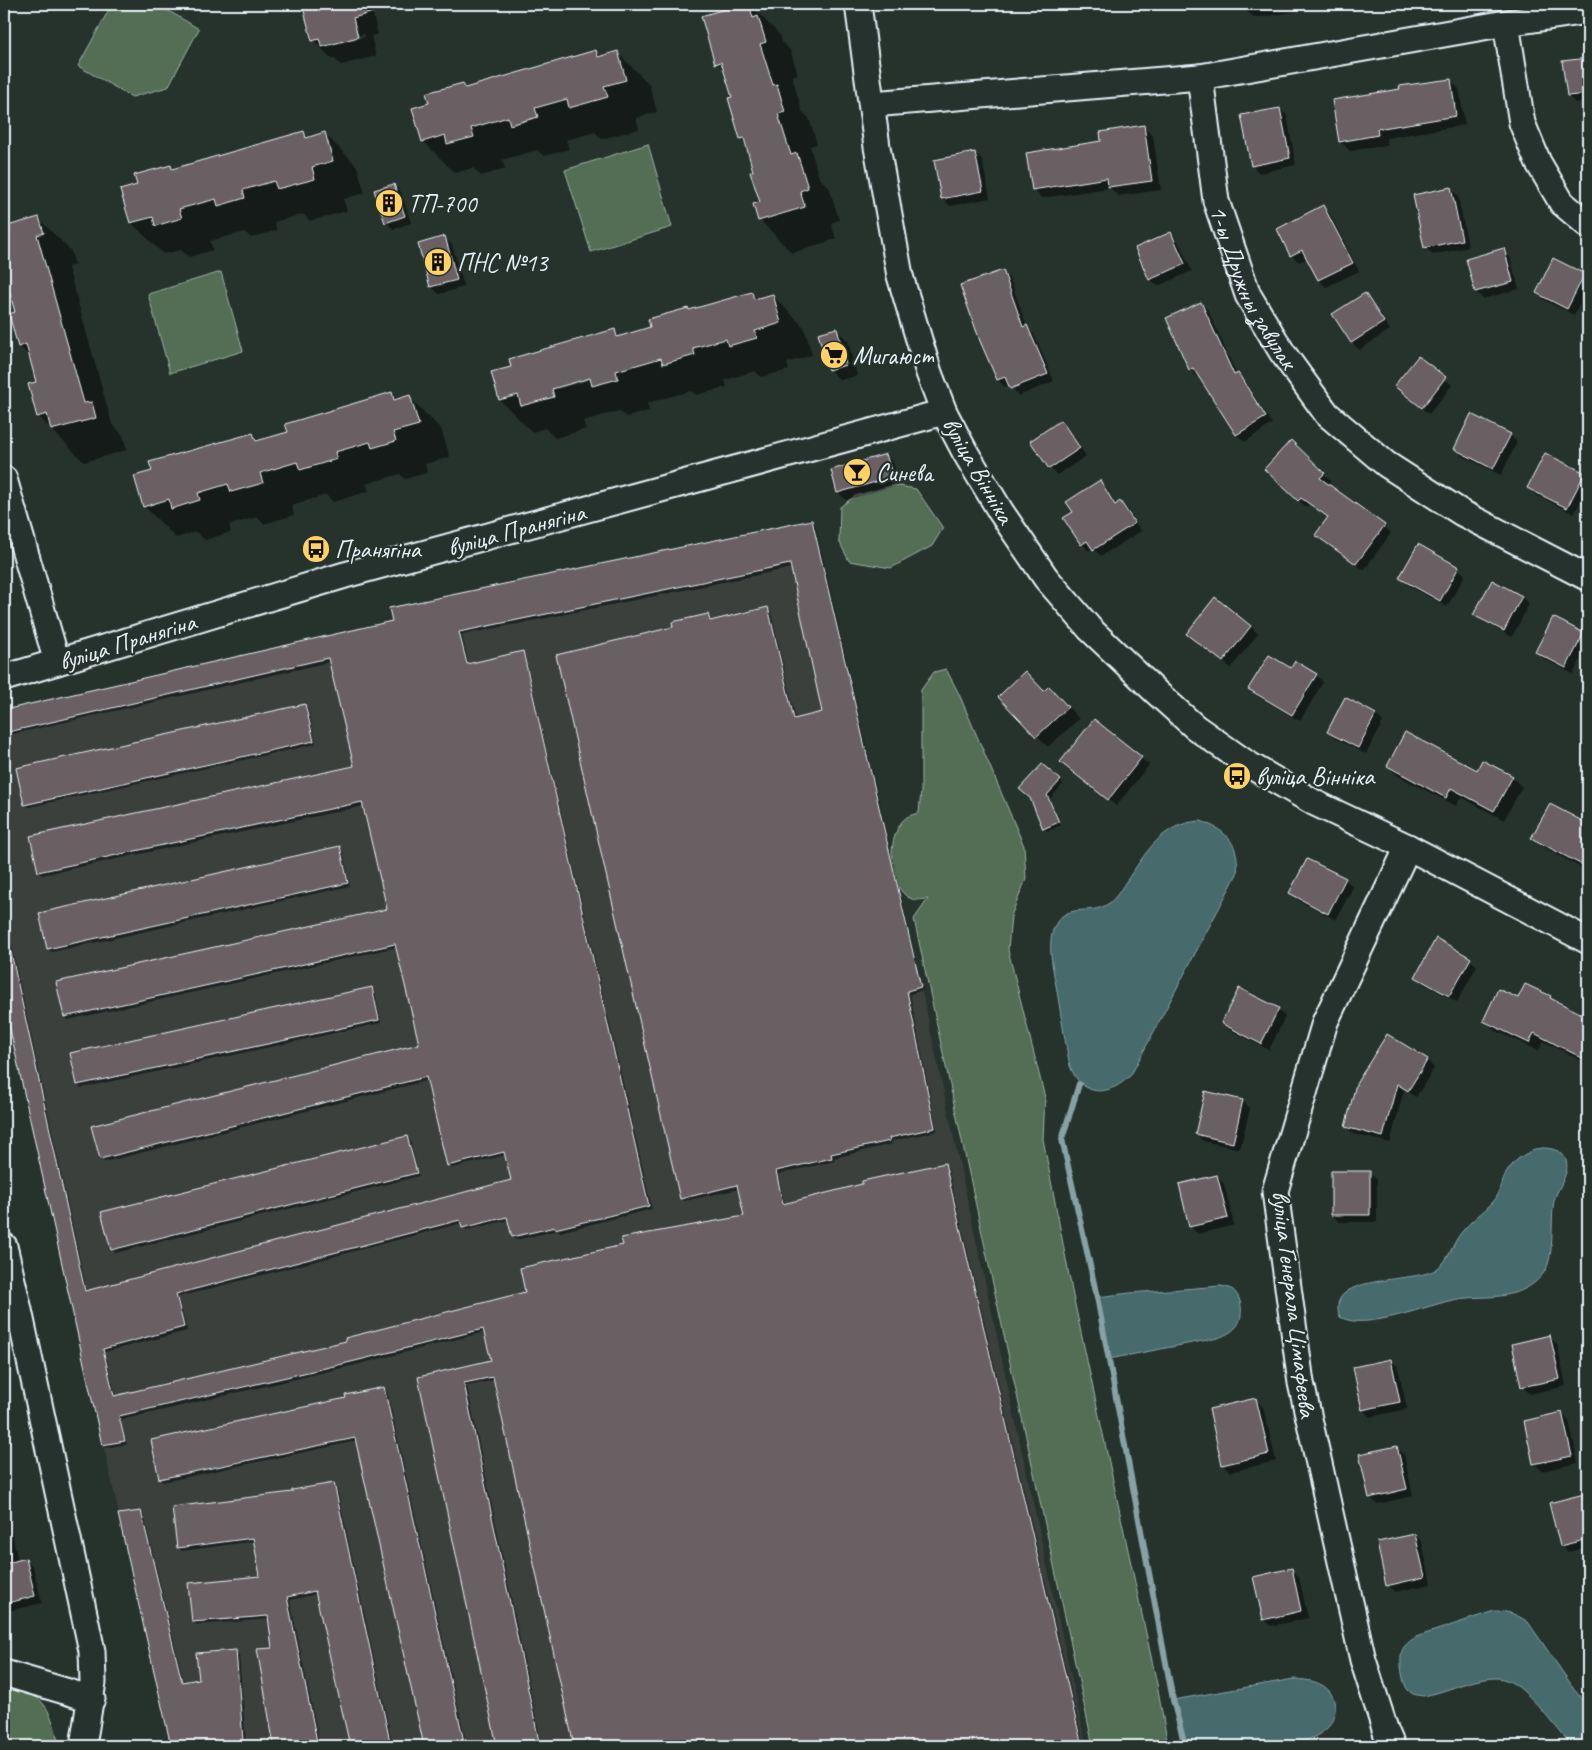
<svg xmlns="http://www.w3.org/2000/svg" width="1592" height="1750" font-family="Caveat,sans-serif">
	<style>
		.built { fill: #3b403d }
		.green { fill: #526e55; stroke: #9db0a6 }
		.water { fill: #476b6d; stroke: #87a1a5 }
		.shadow { fill: #0007; fill-rule: evenodd }
		.lines { fill: none; stroke-linecap: round; stroke-linejoin: round }
		.stream { stroke: #87a1a5; stroke-width: 6 }
		.building { fill: #6b6063; stroke: #e8f1f8; fill-rule: evenodd }
		.minor-casing { stroke: #e8f1f8; stroke-width: 29 }
		.minor { stroke: #26332d; stroke-width: 25 }
		.labels { text-anchor: middle; stroke-width: 4.5; stroke-linejoin: round; paint-order: stroke }
		.poi-label { font-size: 25px; fill: #e8f1f8; stroke: #26332d; text-anchor: start }
		.street-label { font-size: 25px; fill: #e8f1f8; stroke: #26332d }
	</style>
	<rect width="100%" height="100%" fill="#26332d"/>
	<filter id="ink" filterUnits="userSpaceOnUse"><feTurbulence type="fractalNoise" baseFrequency=".02" numOctaves="2"/><feDisplacementMap in="SourceGraphic" scale="10" xChannelSelector="R" yChannelSelector="G"/><feConvolveMatrix kernelMatrix="1 2 1 2 8 2 1 2 1" color-interpolation-filters="sRGB"/></filter>
	<g filter="url(#ink)">
		<!-- built -->
		<path class="built" d="M812,520L921,987L1086,1746H171L4,1001V710L391,621L389,608Z"/>
		<!-- green -->
		<path class="green" d="M112,4H157L199,29L168,87L132,97L78,66Z
			M648,144L672,227L591,252L565,170Z
			M221,272L243,351L170,373L148,294Z
			M894,485L916,489L943,528L932,546L891,568L849,561L839,541L840,507L855,496Z
			M946,669L959,694L1024,846L1026,879L1011,916L1008,950L1045,1098L1043,1139L1072,1291L1157,1684L1168,1746H1093L914,919L928,899C923,899 916,901 912,899C886,890 886,831 907,817C910,815 915,814 919,813L921,791V690L934,672Z
			M4,1679C43,1697 50,1703 59,1746H4Z"/>
		<!-- water -->
		<path class="water" d="M1201,821C1228,831 1240,845 1237,874L1131,1075C1109,1097 1082,1098 1070,1066C1065,1041 1061,1016 1057,991C1054,973 1047,948 1053,930C1064,900 1089,917 1108,904C1115,899 1120,891 1125,883C1146,854 1160,823 1201,821Z
			M1542,1148C1551,1148 1561,1150 1565,1158C1572,1172 1557,1188 1554,1201C1550,1221 1556,1260 1542,1275C1535,1284 1525,1290 1514,1293C1495,1299 1477,1296 1458,1299C1428,1304 1366,1332 1340,1317C1323,1274 1413,1283 1435,1270C1450,1261 1451,1245 1461,1233C1470,1221 1484,1212 1494,1201C1499,1194 1501,1188 1503,1180C1510,1162 1524,1152 1542,1148Z
			M1221,1286C1225,1287 1230,1288 1233,1290C1243,1298 1244,1318 1236,1327C1231,1333 1225,1335 1218,1338L1109,1359L1097,1297L1130,1293Z
			M1494,1611C1508,1611 1516,1614 1528,1622L1588,1709V1746H1572C1557,1729 1527,1687 1506,1680C1497,1676 1485,1679 1475,1681C1458,1685 1441,1693 1423,1696C1417,1695 1412,1695 1408,1690C1402,1683 1399,1660 1402,1651C1404,1645 1410,1641 1416,1637Z
			M1294,1679C1314,1680 1334,1684 1335,1708C1335,1714 1334,1721 1330,1725C1320,1737 1303,1742 1289,1746C1280,1748 1268,1746 1258,1746C1234,1746 1210,1746 1185,1746L1173,1700Z"/>
		<!-- shadow -->
		<path class="shadow" d="M303,4H370L378,34L371,36L376,56L341,65L334,58H331L313,40ZM364,34L365,37L326,47V45Z
			M746,4H749L780,35L782,42L790,50L798,74L792,76L802,111L809,118L817,144L810,146L819,178L829,187L839,220L831,223L836,239L792,253L760,220L761,203L755,171L747,144L741,138L733,98L726,72L717,63L703,17Z
			M1240,4H1349L1254,18Z
			M596,51L602,57L617,52L649,84L657,112L636,118L639,129L602,139L595,132L566,140L569,149L544,156L537,150L502,160L505,169L481,176L473,168L455,173L423,141L431,104L463,84L467,88Z
			M1588,59V101L1575,103L1568,96L1563,62Z
			M1450,80L1459,89L1465,125L1386,138L1387,145L1350,151L1340,141Z
			M1280,109L1287,116L1296,165L1259,173L1252,165Z
			M1144,127L1153,136L1161,190L1118,196L1110,188L1042,198L1033,189Z
			M303,132L309,138L325,134L357,166L365,193L343,199L347,211L310,221L303,214L274,222L277,230L251,238L245,232L210,241L213,250L189,257L181,250L163,254L131,222L138,186L171,166L175,170Z
			M975,153L982,160L990,198L950,206L942,198Z
			M394,185L401,192L411,223L393,229L386,222Z
			M1450,188L1458,196L1468,247L1433,255L1425,247Z
			M1323,207L1330,214L1359,271L1326,287L1319,280L1308,258L1299,262L1291,255Z
			M39,219L71,251L75,265L68,267L112,424L123,435L127,450L84,462L38,416V382L31,358L19,346L17,313L9,287L4,282V228Z
			M1171,233L1178,241L1192,271L1158,286L1150,279Z
			M445,238L452,245L464,287L439,294L432,287L420,245Z
			M1503,250L1510,257L1519,289L1483,299L1476,292L1467,260Z
			M1003,271L1010,279L1027,327L1034,334L1054,381L1019,396L1010,385L1005,387L998,380L981,340Z
			M1584,275L1588,279V288L1574,315L1544,300L1537,293Z
			M752,293L758,299L772,295L804,327L812,355L787,363L789,370L761,377L755,371L725,380L727,387L696,395L691,391L647,403L649,411L626,417L619,411L583,421L586,429L555,438L545,428L532,432L500,400L513,368L614,331L620,337L652,328L689,311ZM589,377L590,380L546,392V389Z
			M1364,294L1372,302L1390,330L1359,350L1352,342L1334,314Z
			M1201,303L1208,310L1237,375L1245,381L1272,424L1245,442L1237,435L1200,376L1197,377L1190,369Z
			M836,329L848,341L857,376L840,380L829,369Z
			M1419,357L1452,385L1429,414L1396,386Z
			M391,393L398,400L409,397L441,429L450,457L425,464L427,473L405,479L400,474L366,484L369,491L333,502L326,495L292,505L294,515L264,524L257,517L229,525L231,532L205,540L196,532L176,538L144,506L153,472L253,434L260,441L289,433Z
			M1061,422L1068,429L1086,456L1057,475L1050,468Z
			M1510,435L1517,442L1501,475L1462,456L1455,449Z
			M1291,442L1331,481L1327,485L1384,526L1391,533L1364,570L1324,542L1317,535L1329,518L1309,504L1306,507L1266,469Z
			M886,455L893,462L900,484L846,500L838,492Z
			M1584,474L1588,479V487L1574,514L1536,495L1529,488Z
			M1099,482L1107,489L1117,505L1120,503L1128,510L1141,531L1101,556L1093,548L1089,551L1082,544L1075,512Z
			M812,521L815,525L923,990L910,994L937,1131L892,1141V1144L834,1158L835,1161L778,1174L785,1205L945,1164L948,1168L1084,1746H575L495,1380L467,1386L542,1746H499L419,1378L492,1361L485,1332L355,1365L121,1420L127,1444L106,1448L103,1444L4,996V911L87,1292L513,1181L506,1155L452,1168L448,1165L429,1080L104,1162L101,1158L420,1045L397,947L68,1020L65,1017L57,983L389,910L364,806L42,875L39,872L355,767L330,662L4,736V711L393,622ZM792,568L823,713L796,719L771,612L768,609L712,621L708,615L675,628L681,1198L684,1201L739,1189L745,1217L527,1293L348,1342L116,1397L105,1352L187,1331L178,1297L462,1223L466,1230L509,1220L513,1237L516,1240L558,1230L560,1232L652,1209L525,655L522,652L469,665L462,635Z
			M1458,568L1465,575L1447,607L1408,585L1401,578Z
			M1492,582L1522,597L1529,604L1512,637L1482,621L1475,614Z
			M1251,627L1258,634L1231,668L1188,634Z
			M1583,634L1588,639V646L1573,674L1544,659L1536,651Z
			M1292,670L1316,675L1323,682L1300,721L1257,696L1250,688Z
			M1044,692L1060,698L1079,719L1048,747L1000,697Z
			M305,705L308,708L316,744L29,807L25,804Z
			M1376,715L1383,722L1366,754L1336,739L1329,732Z
			M1094,721L1149,765L1116,806L1062,762Z
			M1043,765L1063,784L1050,799L1061,825L1048,831L1044,828Z
			M1388,766L1477,771L1512,777L1522,787L1504,820L1461,797L1456,806L1398,776Z
			M1585,826L1588,828V872L1540,845L1533,838Z
			M339,848L343,851L350,886L52,952L49,949Z
			M1307,860L1346,880L1353,887L1336,920L1298,900L1290,893Z
			M1470,959L1477,966L1457,1002L1424,984L1416,976Z
			M371,988L375,991L381,1023L81,1088L78,1085L71,1054Z
			M1550,997L1554,1001L1588,1018V1064L1543,1041L1539,1051L1494,1030L1485,1021L1519,1000Z
			M1278,1010L1285,1017L1269,1050L1230,1030L1223,1023Z
			M1387,1036L1427,1060L1434,1068L1416,1097L1404,1090L1390,1143L1354,1134L1346,1127Z
			M1243,1101L1250,1108L1240,1149L1203,1141L1196,1134Z
			M407,1137L410,1140L419,1176L115,1253L112,1249Z
			M1369,1172L1377,1179V1222H1339L1332,1215Z
			M1217,1176L1224,1184L1234,1225L1198,1234L1191,1227Z
			M1550,1337L1557,1344L1566,1386L1530,1394L1522,1386Z
			M1391,1360L1398,1367L1407,1409L1370,1417L1363,1410Z
			M384,1388L387,1391L467,1746H426L357,1441L163,1482L160,1479L348,1399Z
			M1256,1400L1263,1407L1276,1461L1230,1472L1223,1464Z
			M1562,1414L1569,1421L1578,1463L1542,1471L1534,1463Z
			M1397,1447L1404,1455L1413,1496L1377,1504L1370,1497Z
			M4,1478L8,1482L12,1502L6,1503L18,1562L26,1560L33,1567L42,1603L4,1612Z
			M334,1485L337,1488L393,1746H351L317,1594L290,1600L320,1746H276L259,1650L273,1649L269,1619L197,1625L194,1622L262,1577L255,1541L182,1551L178,1547L294,1494Z
			M1587,1494L1588,1496V1547L1568,1552L1561,1545Z
			M141,1513L144,1516L184,1683L200,1680L235,1652L239,1655L246,1743L212,1746H173L119,1515Z
			M1415,1535L1422,1542L1431,1584L1395,1592L1388,1585Z
			M1291,1569L1299,1577L1308,1618L1271,1626L1264,1619Z
			M1588,1576V1590L1584,1578Z"/>
		<g class="lines">
			<!-- stream -->
			<path class="stream" d="M1079,1084L1062,1139L1097,1297L1173,1700L1185,1746"/>
		</g>
		<!-- building -->
		<path class="building" d="M302,4H386L387,8L353,18L358,37L322,47L319,39L312,41Z
			M742,4H749L753,18L758,16L766,42L760,44L773,85L777,84L785,112L778,114L791,155L797,153L808,188L800,191L805,207L758,221L753,204L760,202L750,172L753,171L744,138L740,139L728,98L732,97L721,62L715,64L701,16Z
			M596,50L598,57L618,51L626,80L604,86L608,97L569,108L567,99L535,108L538,117L510,125L508,117L471,128L474,137L447,144L445,135L422,142L412,108L429,103L426,93L463,83L465,88Z
			M1588,58V94L1567,96L1562,61Z
			M1451,79L1456,116L1377,129L1378,135L1339,142L1332,100L1400,89L1399,86Z
			M1280,108L1290,158L1251,166L1241,115Z
			M1144,125L1152,181L1108,187L1107,178L1032,190L1026,153L1101,141L1100,132Z
			M304,131L306,138L325,132L333,161L312,167L315,179L277,189L274,181L243,190L245,198L218,206L216,199L179,209L182,218L155,226L153,217L130,223L120,190L137,185L134,175L171,165L172,169Z
			M975,152L983,191L941,199L934,160Z
			M394,184L405,216L385,223L374,190Z
			M1451,187L1462,240L1424,248L1413,195Z
			M1323,205L1353,263L1318,280L1302,250L1290,256L1277,229Z
			M39,217L44,233L37,235L84,403L92,402L96,418L51,430L47,414L37,417L28,384L36,382L26,344L18,347L9,314L15,312L4,272V227Z
			M1171,232L1185,264L1149,280L1135,248Z
			M445,236L457,280L430,287L418,244Z
			M1504,248L1513,282L1475,292L1466,259Z
			M1553,258L1585,274L1567,309L1536,293Z
			M1003,270L1023,327L1027,325L1048,374L1010,389L1005,377L997,380L980,341L960,285Z
			M752,292L754,299L773,294L781,323L755,331L757,338L728,346L726,339L693,348L695,355L663,364L661,358L616,371L618,379L592,386L590,378L552,389L554,397L521,406L518,395L499,400L491,372L511,367L509,359L615,329L617,337L650,327L648,319L688,308L689,310Z
			M1365,293L1384,322L1351,343L1332,314Z
			M1201,302L1234,375L1238,373L1266,417L1236,435L1193,368L1189,370L1166,318Z
			M837,328L846,365L828,370L818,333Z
			M1418,356L1446,377L1422,408L1394,386Z
			M392,392L394,400L410,395L419,425L393,432L396,441L372,448L370,442L335,452L337,459L300,470L297,462L260,473L263,483L231,492L228,484L198,493L200,500L171,509L169,499L143,507L134,476L152,471L149,462L253,433L256,441L288,432L285,424Z
			M1471,414L1511,434L1493,469L1454,449Z
			M1061,420L1080,448L1049,469L1030,441Z
			M1291,440L1325,473L1320,478L1385,525L1356,564L1315,535L1328,517L1301,498L1298,501L1264,469Z
			M1545,453L1585,473L1567,508L1527,488Z
			M886,454L893,477L837,493L831,470Z
			M1100,480L1115,505L1120,501L1135,523L1093,550L1087,541L1081,545L1063,518L1073,512L1066,502Z
			M812,520L921,987L907,991L935,1128L889,1138L890,1141L831,1154L832,1158L776,1171L783,1204L862,1184V1181L945,1163L1082,1746H574L493,1377L464,1383L540,1746H497L418,1377L491,1360L483,1329L351,1362L119,1416L125,1441L102,1445L4,1002V953L11,952L85,1291L511,1180L504,1152L447,1166L426,1077L100,1159L91,1126L419,1044L395,944L64,1017L56,982L387,909L362,802L38,872L30,836L354,766L328,658L4,733V710L392,621L389,608ZM790,564L822,712L794,719L768,607L710,621L708,614L672,622L673,627L556,655L680,1199L737,1185L744,1216L621,1238L623,1245L520,1268L525,1292L345,1338L346,1341L114,1396L103,1349L184,1327L176,1294L460,1220L462,1228L507,1217L512,1237L555,1227V1229L649,1206L523,651L467,664L459,632Z
			M1418,544L1459,567L1440,601L1399,578Z
			M1492,580L1522,596L1504,631L1473,615Z
			M1215,597L1251,626L1223,662L1186,634Z
			M1553,617L1584,633L1566,668L1535,652Z
			M1269,655L1291,668L1295,661L1317,674L1292,715L1248,689Z
			M1025,671L1044,691L1049,686L1068,707L1036,737L998,697Z
			M1345,697L1376,714L1358,748L1327,732Z
			M305,704L314,741L24,805L16,768Z
			M1094,719L1142,757L1108,800L1060,762Z
			M1405,732L1477,770L1482,760L1513,776L1494,811L1451,788L1446,798L1387,766Z
			M1042,764L1061,780L1047,795L1059,822L1043,829L1030,798L1019,789Z
			M1550,804L1588,824V868L1531,838Z
			M340,846L348,883L47,949L39,913Z
			M1307,859L1346,878L1328,914L1289,893Z
			M1436,938L1471,958L1449,996L1415,977Z
			M1525,984L1551,996L1550,998L1588,1017V1061L1534,1033L1529,1043L1483,1021L1498,989L1518,998Z
			M372,987L379,1020L77,1085L70,1053Z
			M1239,988L1279,1008L1261,1044L1221,1023Z
			M1387,1034L1428,1059L1408,1091L1397,1084L1383,1137L1345,1127L1356,1084Z
			M1205,1091L1243,1100L1233,1143L1195,1134Z
			M407,1136L417,1173L111,1250L101,1212Z
			M1331,1171H1370V1215H1331Z
			M1217,1175L1228,1218L1189,1227L1179,1184Z
			M1550,1335L1560,1379L1521,1387L1512,1344Z
			M1391,1359L1400,1402L1362,1410L1353,1367Z
			M384,1387L465,1746H424L355,1438L159,1479L151,1440L346,1398L345,1395Z
			M1256,1398L1269,1454L1222,1465L1209,1409Z
			M1562,1412L1572,1456L1533,1464L1524,1421Z
			M1397,1446L1407,1489L1369,1498L1359,1454Z
			M334,1483L391,1746H350L315,1591L287,1597L318,1746H274L257,1649L272,1648L268,1616L192,1622L188,1583L260,1576L253,1538L177,1548L172,1507L292,1492V1490Z
			M1588,1493V1539L1560,1546L1549,1503Z
			M141,1511L182,1682L199,1679L196,1653L236,1650L243,1741L197,1744V1746H171L118,1514Z
			M1415,1534L1425,1577L1386,1586L1377,1542Z
			M26,1558L35,1596L4,1604V1564Z
			M1292,1568L1301,1611L1263,1620L1253,1577Z"/>
		<g class="lines">
			<defs>
				<g id="minor">
					<path d="M858,4L877,147L900,276L929,373L944,412L965,452L1001,512L1046,578L1090,629L1156,692L1195,727L1246,763L1315,803L1408,847L1588,941"/>
					<path d="M1506,23L1522,123L1538,162L1562,203L1588,225"/>
					<path id="s1" d="M1200,77L1216,201L1248,295L1282,352L1327,414L1386,464L1462,513L1588,578"/>
					<path d="M872,104L1200,77L1506,23L1588,11"/>
					<path d="M4,479L57,662"/>
					<path d="M4,678L345,575L944,412"/>
					<path d="M4,1246L19,1310L92,1651L93,1682L83,1746"/>
					<path d="M4,1673L92,1699"/>
					<path d="M1392,1746L1386,1732L1363,1660L1301,1383L1275,1191L1325,1022L1408,847"/>
				</g>
			</defs>
			<!-- minor casing -->
			<use href="#minor" class="minor-casing"/>
			<!-- minor -->
			<use href="#minor" class="minor"/>
		</g>
	</g>
	<!-- icons -->
	<defs>
		<symbol id="building-disc" viewBox="-11 -11 22 22"><circle r="9.5" fill="#ffd166" stroke="#26332d"/><path d="M-4-6H4V6H1V3H-1V6H-4ZM-2.5-4.3h1.7v1.8h-1.7ZM.8-4.3h1.7v1.8H.8ZM-2.5-1h1.7V.8h-1.7ZM.8-1h1.7V.8H.8Z" fill="#111"/></symbol>
		<symbol id="supermarket-disc" viewBox="-11 -11 22 22"><circle r="9.5" fill="#ffd166" stroke="#26332d"/><path d="M-6-5.5h2.5l.6 2H6L4.5 2H-2.5L-4.4-4H-6ZM-1.5 3.2a1.3 1.3 0 1 0 .1 0ZM3 3.2a1.3 1.3 0 1 0 .1 0Z" fill="#111"/></symbol>
		<symbol id="bar-disc" viewBox="-11 -11 22 22"><circle r="9.5" fill="#ffd166" stroke="#26332d"/><path d="M-6-5H6L.8 .8V4.5H3.5V6h-7V4.5H-.8V.8Z" fill="#111"/></symbol>
		<symbol id="bus-disc" viewBox="-11 -11 22 22"><circle r="9.5" fill="#ffd166" stroke="#26332d"/><path d="M-5-6H5V4H4V6H2V4H-2V6H-4V4H-5ZM-3.5-4V0h7V-4ZM-3.5 1.2v1.5H-2V1.2ZM2 1.2v1.5H3.5V1.2Z" fill="#111"/></symbol>
	</defs>
	<g fill-rule="evenodd">
		<use href="#building-disc" x="373" y="187" width="32" height="32"/>
		<use href="#building-disc" x="422" y="246" width="32" height="32"/>
		<use href="#supermarket-disc" x="818" y="339" width="32" height="32"/>
		<use href="#bar-disc" x="841" y="456" width="32" height="32"/>
		<use href="#bus-disc" x="300" y="533" width="32" height="32"/>
		<use href="#bus-disc" x="1221" y="760" width="32" height="32"/>
	</g>
	<g class="labels">
		<!-- poi labels -->
		<g class="poi-label">
			<text x="408" y="212">ТП-700</text>
			<text x="457" y="271">ПНС №13</text>
			<text x="853" y="364">Мигаюст</text>
			<text x="876" y="481">Синева</text>
			<text x="335" y="558">Пранягіна</text>
			<text x="1256" y="785">вуліца Вінніка</text>
		</g>
		<!-- street labels -->
		<g class="street-label">
			<text dy="9" stroke="none"><textPath href="#s1" startOffset="219">1-ы Дружны завулак</textPath></text>
			<text transform="translate(979 470) rotate(60)" y="9">вуліца Вінніка</text>
			<text transform="translate(516 529) rotate(-15)" y="9">вуліца Пранягіна</text>
			<text transform="translate(127 641) rotate(-17)" y="9">вуліца Пранягіна</text>
			<text transform="translate(1295 1304) rotate(83)" y="9">вуліца Генерала Цімафеева</text>
		</g>
	</g>
	<!-- margin -->
	<rect width="1592" height="1750" fill="none" stroke="#26332d" stroke-width="20"/>
	<rect x="10" y="10" width="1572" height="1730" fill="none" stroke="#e8f1f8" stroke-width="2" filter="url(#ink)"/>
</svg>
